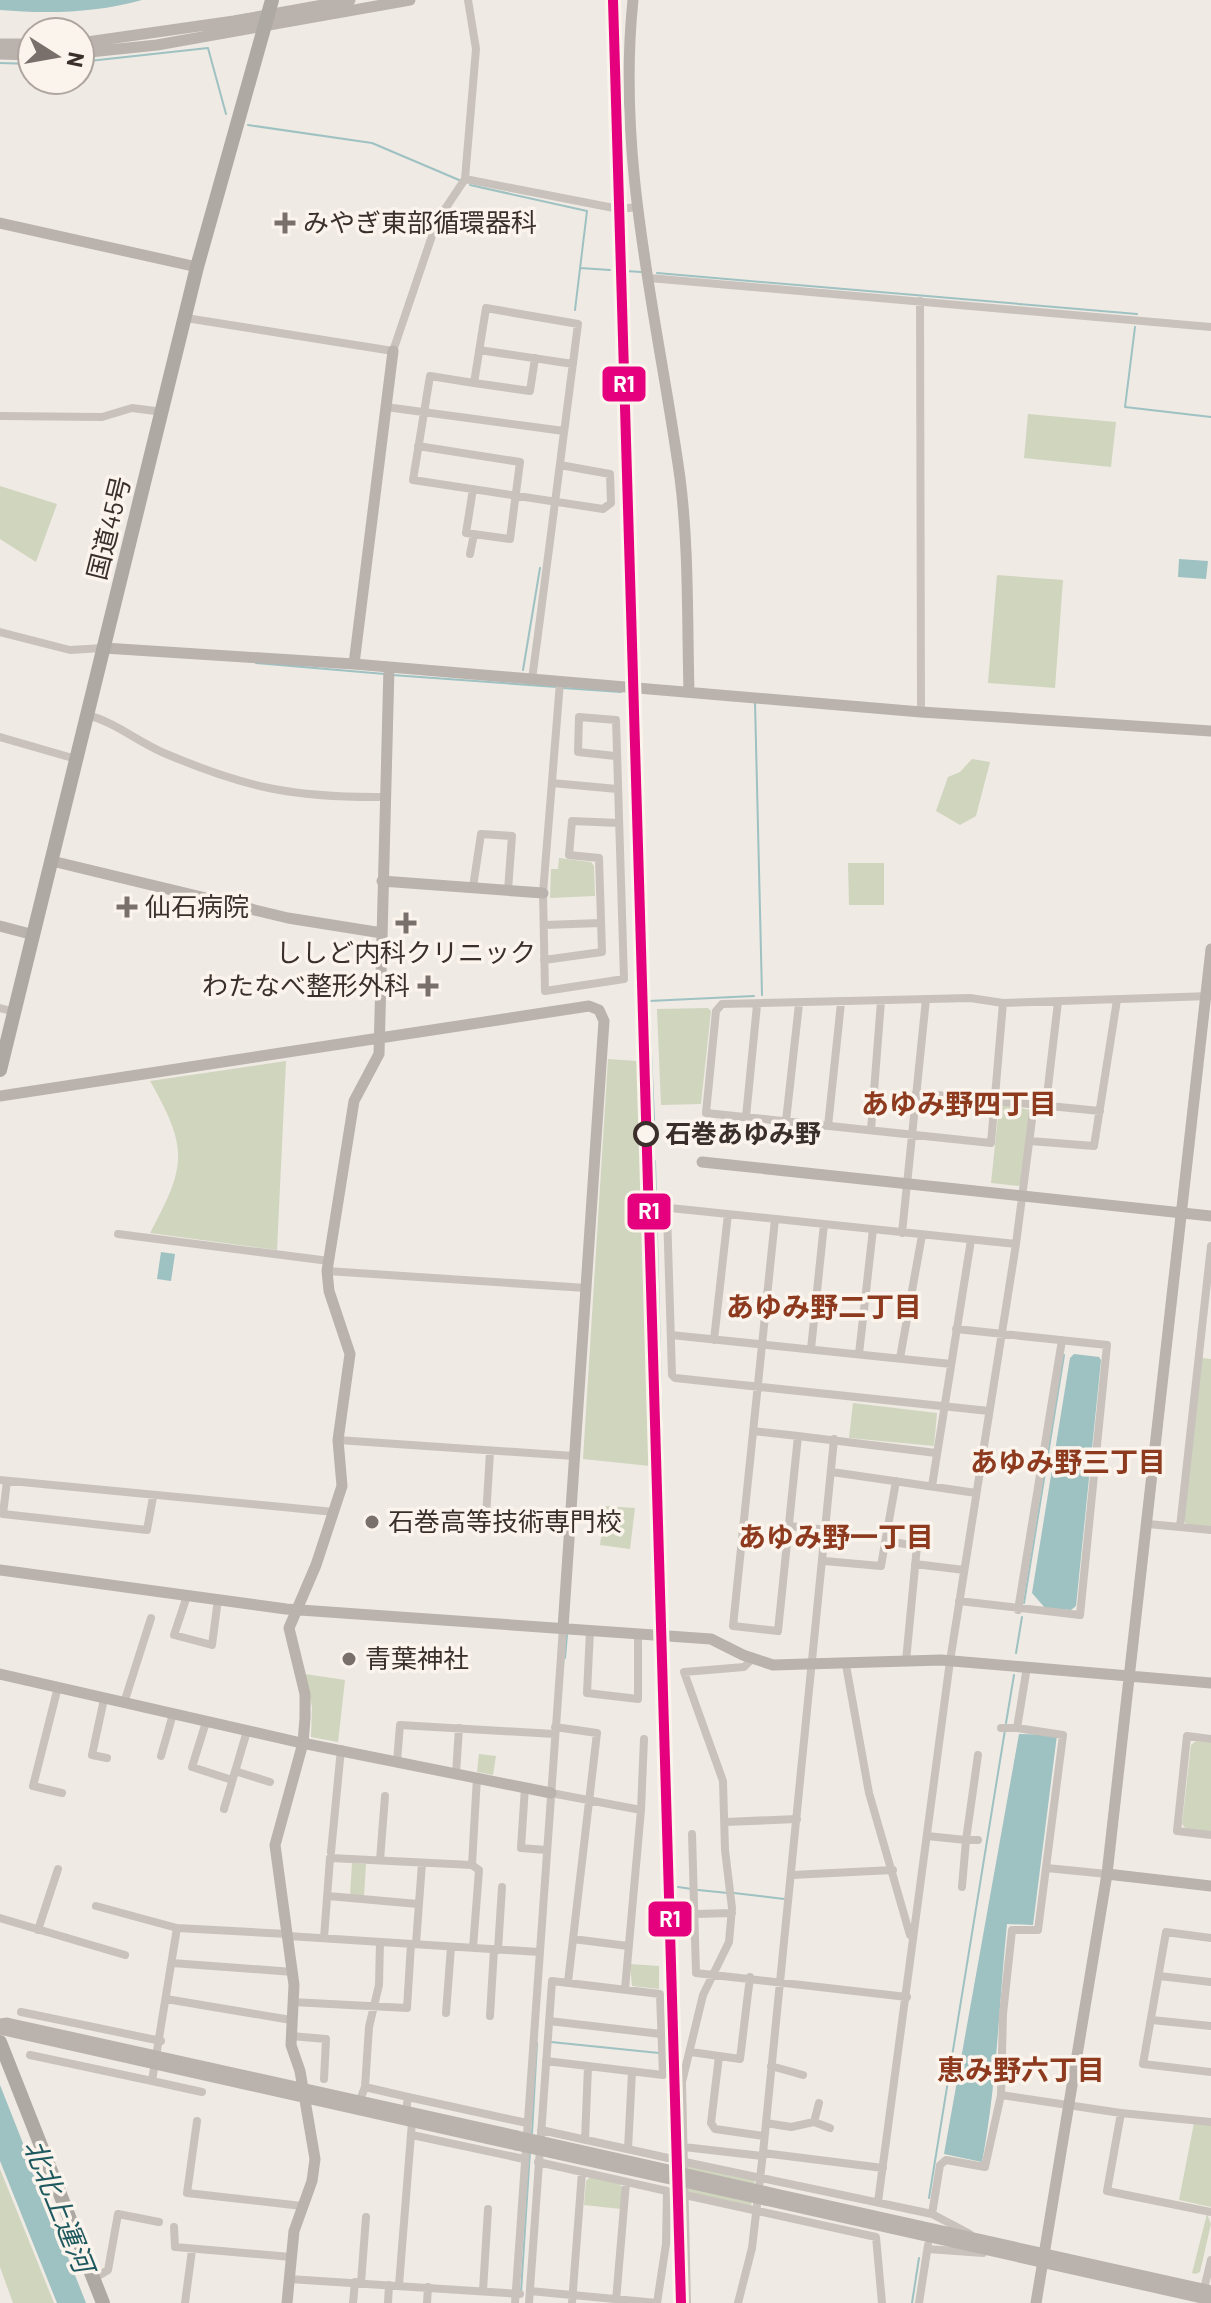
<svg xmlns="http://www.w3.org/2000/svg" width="1211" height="2303" font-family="Barlow,'Noto Sans JP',sans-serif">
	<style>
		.green { fill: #d0d5be }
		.water { fill: #9ec1c2 }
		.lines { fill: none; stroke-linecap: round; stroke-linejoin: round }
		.stream { stroke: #9ec1c2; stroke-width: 2 }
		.street { stroke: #c9c2bc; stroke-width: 8 }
		.secondary { stroke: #b9b2ad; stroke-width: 11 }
		.highway { stroke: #aea9a3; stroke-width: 14 }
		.secondary-bridge { stroke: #b9b2ad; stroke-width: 11 }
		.rail-1-casing { stroke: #fbf4ec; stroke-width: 16 }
		.rail-1 { stroke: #e5007d; stroke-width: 10 }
		.poi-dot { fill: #79706b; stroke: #fbf4ec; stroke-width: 3 }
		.stop-dot { fill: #fbf4ec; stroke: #3a2f2a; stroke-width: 4 }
		.labels { text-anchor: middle; stroke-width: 7; stroke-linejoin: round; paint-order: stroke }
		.poi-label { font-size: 26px; fill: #3a2f2a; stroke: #fbf4ec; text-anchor: start }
		.street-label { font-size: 26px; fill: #3a2f2a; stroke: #fbf4ec }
		.stop-label { font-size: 26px; font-weight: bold; fill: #3a2f2a; stroke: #fbf4ec; text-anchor: start }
		.neighbourhood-label { font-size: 28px; font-weight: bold; fill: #8d3a1f; stroke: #fbf4ec }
		.water-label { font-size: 28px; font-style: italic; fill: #1d595e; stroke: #fbf4ec }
		.line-badge { stroke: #fbf4ec; stroke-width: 3 }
		.badge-label { font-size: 22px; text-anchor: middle; font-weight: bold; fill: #fff }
	</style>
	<rect width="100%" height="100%" fill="#efeae4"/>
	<!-- green -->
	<path class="green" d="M1028,414L1116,422L1111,467L1024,458Z
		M0,486L57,504L36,562L0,539Z
		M997,575L1063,580L1055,688L988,683Z
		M972,759L990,762L976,816L960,825L936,811L948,777L960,772Z
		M559,858L591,862L594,866L595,896L550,898L551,869H558Z
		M848,863H884V905H849Z
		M708,1008L711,1011L701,1104L661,1105L657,1009Z
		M608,1059L637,1061L650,1466L583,1459Z
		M286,1061L277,1250L150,1233C186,1166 189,1149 150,1081Z
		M1003,1104L1030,1110L1022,1183L1018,1186L991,1183L999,1107Z
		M1201,1358L1211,1359V1527L1187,1525L1184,1521Z
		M853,1403L937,1413L934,1446L849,1438Z
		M605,1506L635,1508L630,1549L600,1545Z
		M305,1674L345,1680L338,1742L311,1737L312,1707Z
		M1196,1741L1211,1743V1832L1186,1829L1182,1824L1191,1745Z
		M479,1754L496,1756L493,1775L477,1772Z
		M352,1863L366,1864L364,1896L350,1895Z
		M630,1964L659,1966V1989L632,1986Z
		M1194,2123L1211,2125V2207L1179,2200Z
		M688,2165L755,2180L751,2206L687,2192Z
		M0,2169L54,2303H13L0,2267Z
		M590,2177L619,2184L623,2188L621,2209L584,2205L586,2181Z
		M1207,2214L1211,2224L1200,2272L1195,2274L1192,2273Z"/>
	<!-- water -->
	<path class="water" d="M0,0H142C96,13 47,14 0,10Z
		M1179,559L1208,561L1206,579L1178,577Z
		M161,1252L175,1254L171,1281L157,1279Z
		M1074,1354L1099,1357L1101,1360L1076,1606L1071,1610L1045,1608L1032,1593L1070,1358Z
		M1019,1734L1057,1735L1033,1925L1007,1924C999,2004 997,2083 982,2162L944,2154Z
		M0,2085L86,2303H57L0,2161Z"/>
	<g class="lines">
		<!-- stream -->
		<path class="stream" d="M80,62L208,48L226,114
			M0,63L32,64
			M248,125L372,143L459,180
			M470,185L587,211L575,310
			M580,268L610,270
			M626,271L641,272
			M657,273L1137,314
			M1135,327L1125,407L1211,417
			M256,663L385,674
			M523,670L540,568
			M392,675L557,687
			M563,688L621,692
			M755,702L762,995
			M649,1001L754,996
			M649,1004L654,1120
			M655,1161L667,1624
			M1024,1603L1064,1355
			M1016,1653L1022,1617
			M565,1658L567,1635
			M1006,1723L1014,1675
			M678,1887L692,1889
			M698,1890L728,1893
			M734,1893L784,1899
			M551,2042L659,2053
			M532,2133L537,2043
			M929,2198L1005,1730
			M521,2292L530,2151
			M912,2303L919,2258"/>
		<!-- street -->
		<path class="street" d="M465,179L619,209L638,207
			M649,278L1211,327
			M920,301L921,712
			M186,318L393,351L437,221L465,179L476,49L468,0
			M479,350L573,364
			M474,383L530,391L535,358
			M386,407L564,431
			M0,416L102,417L132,408L163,412
			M418,446L520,462L510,539L466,533L473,489
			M470,554L474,534
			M0,632L70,650L103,648
			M532,679C548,561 563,443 578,324L486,308L474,383L430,376L413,480L603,509L611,503L610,474L560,465
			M560,682L543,893L545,991L624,979L616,720L579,717L578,752L615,756
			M87,715C115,722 138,742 164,753C246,788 295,798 385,797
			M0,737L76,759
			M552,783L617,789
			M473,887L481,834L512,836L508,890
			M544,925L601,923
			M544,960L602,952L599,858L569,855L572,821L619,823
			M1003,1003L991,1143L706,1113L716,1011L722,1004L970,998L1003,1003L1210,996
			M0,1008L15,1012
			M916,1093L1100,1111
			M1046,1104L1058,1002
			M746,1117L757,1005
			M786,1121L799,1004
			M828,1126L841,1003
			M871,1130L881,1001
			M1030,1141L1094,1146L1117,1000
			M902,1233L926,999
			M118,1234L329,1261
			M327,1271L586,1288
			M956,1329L1107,1345L1080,1615L959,1601
			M671,1335L951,1364
			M714,1340L728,1214
			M811,1349L824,1224
			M859,1354L873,1229
			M900,1358L922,1235
			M989,1411L675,1378L672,1375L667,1212L670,1208L1016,1244
			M753,1431L798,1436L778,1631L733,1626L775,1219
			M798,1436L936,1453
			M338,1440L574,1456
			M832,1472L976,1493
			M0,1480L334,1512
			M7,1481L3,1514L147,1530L153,1497
			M932,1486L971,1240
			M486,1517L490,1452
			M1148,1524L1180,1527L1211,1246
			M788,1526L828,1530
			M1180,1527L1211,1530
			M887,1541L917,1546L906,1661
			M824,1561L881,1566L896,1481
			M915,1564L964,1570
			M187,1596L174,1635L212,1645L218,1599
			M1018,1610L1062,1340
			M590,1630L587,1693L638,1699V1633
			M846,1665L869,1793L910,1935H913
			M58,1687L33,1786L62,1793
			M104,1699L92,1755L107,1758
			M124,1703L151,1618
			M206,1722L192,1767L232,1780
			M555,1727L597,1733L573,1939
			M1001,1728H1017
			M1211,1739L1187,1736L1177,1831L1211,1835
			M161,1756L173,1714
			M397,1761L400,1725L555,1734
			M235,1771L270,1782
			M456,1773L459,1728
			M525,1787L521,1848L546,1850
			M551,1793L641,1810L644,1739
			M224,1809L247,1731
			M725,1822L797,1819
			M692,1834L696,1973L907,1997
			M927,1836L966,1840L978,1755
			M331,1852L341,1749
			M380,1860L385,1796
			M472,1865L477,1777
			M1047,1868L1107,1874
			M792,1875L893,1870
			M962,1887L966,1840H978
			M328,1896L418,1904
			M96,1906L177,1928L287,1934
			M695,1914L732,1913
			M0,1918L125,1955
			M38,1930L58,1869
			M288,1936L539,1952
			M324,1938L330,1858L472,1865L479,1870L473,1948
			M1211,1938L1166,1932L1143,2064L1211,2072
			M416,1944L422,1863
			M498,1950L502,1887
			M172,1963L293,1972
			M1159,1976L1211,1982
			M568,1982L573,1939L628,1946
			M625,1989L641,1810
			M166,1999L291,2020
			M292,2002L407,2008L411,1944
			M21,2012L161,2041
			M446,2013L451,1947
			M490,2016L494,1949
			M1152,2020L1211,2026
			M549,2021L661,2034
			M291,2036L326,2039L324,2079
			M691,2052L740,2059L750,1977
			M30,2055L152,2081L177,1928
			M719,2056L711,2123L715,2129L764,2136
			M771,2066L803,2075
			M152,2081L202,2092
			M365,2087L408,2097
			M1001,2095L1121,2113L1211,2122
			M360,2100L365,2087L369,2027L379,1985L380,1942
			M406,2111L408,2097L527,2123
			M1121,2113L1107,2191L1211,2212
			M197,2121L187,2193L302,2206
			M814,2122L830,2128
			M766,2123L791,2127L814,2122L819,2103
			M541,2130L668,2158
			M412,2135L524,2159
			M585,2140L588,2067
			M684,2147L762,2156
			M628,2149L632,2072
			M763,2153L883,2168
			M538,2162L667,2191L666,2244L657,2303
			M685,2162L932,2214L970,2234
			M685,2195L876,2237L882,2303
			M878,2202L950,1661L1016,1244L1034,1104
			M932,2214L940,2165L946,2160L985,2167L1001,2095L1003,2014L1012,1930H1038L1063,1735L1017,1728L1027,1667
			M174,2227L175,2247L291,2257
			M928,2249L983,2253
			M93,2279L108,2270L118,2214L159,2222
			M289,2279L520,2294
			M361,2283L366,2217
			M399,2285L412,2122
			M1204,2289L1211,2260
			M483,2291L488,2209
			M530,2291L657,2303
			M616,2301L626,2183
			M185,2303L192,2250
			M353,2303L355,2282
			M388,2303L389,2285
			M427,2303L428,2287
			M515,2303L563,1628
			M529,2303L552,1981L660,1994L663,2075L546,2061
			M572,2303L582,2172
			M687,2303L682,2082L703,1995L729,1942L732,1908L725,1850L723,1781L684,1672L744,1667L752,1659
			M738,2303L752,2248L763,2153L834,1439
			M919,2303L928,2245"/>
		<!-- secondary -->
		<path class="secondary" d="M633,0C616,162 658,319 680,478C689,548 687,620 689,691
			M80,43L234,21L350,0
			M0,44H32
			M80,53L157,45L410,0
			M0,54L32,55
			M0,223L197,267
			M104,648L354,664L921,712L1211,731
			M354,664L393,351
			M52,861L288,918L382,933
			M382,881L543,893
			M0,926L34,935
			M0,1096L589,1006L599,1010L604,1021L563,1628
			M702,1162L1211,1216
			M0,1570L286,1609L711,1639L743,1655L773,1665L941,1660L1211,1683
			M0,1674L297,1742L551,1793
			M1107,1874L1211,1886
			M0,2024L7,2023L517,2136
			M0,2029L516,2145
			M767,2192L1211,2291
			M765,2200L1211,2300
			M287,2303L294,2231L312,2181L315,2159L300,2071L291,2045L294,1985L275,1845L303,1743L305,1718V1694L289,1628L316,1565L342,1486L338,1440L350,1354L329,1291L327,1271L354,1101L379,1054L389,667
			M1036,2303L1107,1874L1211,949"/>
		<!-- highway -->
		<path class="highway" d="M0,1070L197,267L272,0
			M0,2042L103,2303"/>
		<!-- secondary-bridge -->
		<path class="secondary-bridge" d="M517,2136L767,2192
			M516,2145L765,2200"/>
		<defs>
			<path id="rail-1" d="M613,0L681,2303"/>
		</defs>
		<!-- rail-1 casing -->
		<use href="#rail-1" class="rail-1-casing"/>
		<!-- rail-1 -->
		<use href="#rail-1" class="rail-1"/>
	</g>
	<!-- markers -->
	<g class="poi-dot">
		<path d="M281 211h8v8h8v8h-8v8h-8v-8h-8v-8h8z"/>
		<path d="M123 895h8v8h8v8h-8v8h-8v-8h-8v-8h8z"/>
		<path d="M402 911h8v8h8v8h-8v8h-8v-8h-8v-8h8z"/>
		<path d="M424 974h8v8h8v8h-8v8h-8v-8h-8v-8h8z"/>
		<circle cx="372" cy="1522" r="8"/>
		<circle cx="349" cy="1659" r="8"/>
	</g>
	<circle class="stop-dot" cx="646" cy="1134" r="11"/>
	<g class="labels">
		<!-- poi labels -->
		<g class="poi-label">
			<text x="303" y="232">みやぎ東部循環器科</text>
			<text x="145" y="916">仙石病院</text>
			<text x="406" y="962" text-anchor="middle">ししど内科クリニック</text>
			<text x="410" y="995" text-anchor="end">わたなべ整形外科</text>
			<text x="388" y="1531">石巻高等技術専門校</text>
			<text x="365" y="1668">青葉神社</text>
		</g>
		<!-- street labels -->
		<g class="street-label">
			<text transform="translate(109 528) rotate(-76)" y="9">国道45号</text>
		</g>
		<!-- stop labels -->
		<g class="stop-label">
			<text x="665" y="1143">石巻あゆみ野</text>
		</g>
		<!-- neighbourhood labels -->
		<g class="neighbourhood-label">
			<text x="959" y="1114">あゆみ野四丁目</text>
			<text x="824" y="1317">あゆみ野二丁目</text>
			<text x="1068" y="1472">あゆみ野三丁目</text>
			<text x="836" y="1547">あゆみ野一丁目</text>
			<text x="1021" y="2080">恵み野六丁目</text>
		</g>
		<!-- water labels -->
		<g class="water-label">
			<text transform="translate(59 2206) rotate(68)" y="10">北北上運河</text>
		</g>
	</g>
	<g class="line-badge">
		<rect x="601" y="365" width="46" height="38" rx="8" fill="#e5007d"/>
		<rect x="626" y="1192" width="46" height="39" rx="8" fill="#e5007d"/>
		<rect x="647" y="1900" width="46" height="38" rx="8" fill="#e5007d"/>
	</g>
	<g class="badge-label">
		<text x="624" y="392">R1</text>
		<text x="649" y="1219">R1</text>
		<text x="670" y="1927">R1</text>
	</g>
	<!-- north arrow -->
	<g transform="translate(56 56) rotate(101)"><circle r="38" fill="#fbf4ec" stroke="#aea59e" stroke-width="2"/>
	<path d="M0-6L14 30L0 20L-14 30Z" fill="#79706b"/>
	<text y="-12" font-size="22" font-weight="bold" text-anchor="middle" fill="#3a2f2a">N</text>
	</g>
</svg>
